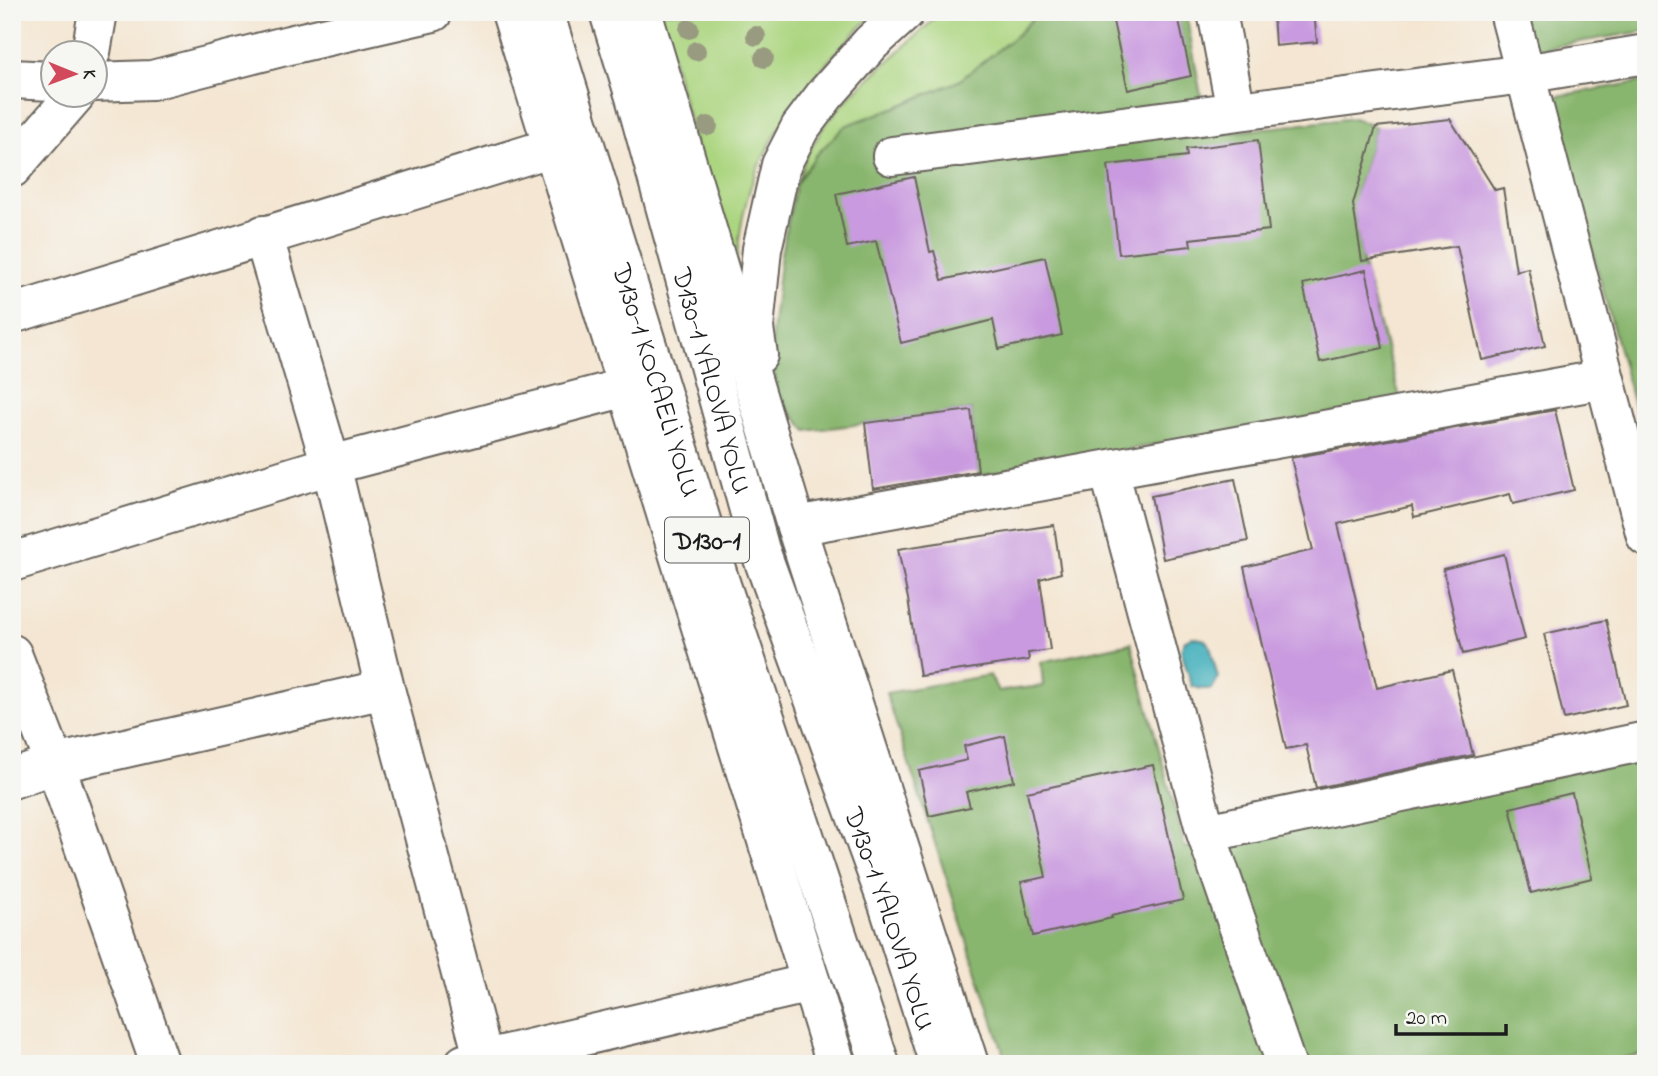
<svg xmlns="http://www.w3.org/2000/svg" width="1658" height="1076" font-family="'Indie Flower',sans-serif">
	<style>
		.green { fill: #acd580; stroke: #64784e; stroke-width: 2 }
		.forest { fill: #89b66e; stroke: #526945; stroke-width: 2 }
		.water { fill: #3fafbb; stroke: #2e666c; stroke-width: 2 }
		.building { fill: #c99adf }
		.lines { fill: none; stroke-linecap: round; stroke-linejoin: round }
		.street-casing { stroke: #68635c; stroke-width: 42 }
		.highway-casing { stroke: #68635c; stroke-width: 42 }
		.street { stroke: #fff; stroke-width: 38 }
		.highway { stroke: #fff; stroke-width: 38 }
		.tree { fill: #999b81 }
		.labels { text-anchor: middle; stroke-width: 7; stroke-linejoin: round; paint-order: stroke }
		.shield { fill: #f6f6f2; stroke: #5d5d5c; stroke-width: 2 }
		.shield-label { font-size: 26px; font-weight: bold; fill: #1c1c1c }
		.street-label { font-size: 28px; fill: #1c1c1c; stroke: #f6f6f2 }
	</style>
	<rect width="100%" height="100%" fill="#f6f6f2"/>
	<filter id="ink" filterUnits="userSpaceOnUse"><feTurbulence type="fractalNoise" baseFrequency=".0143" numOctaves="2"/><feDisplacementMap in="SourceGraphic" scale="14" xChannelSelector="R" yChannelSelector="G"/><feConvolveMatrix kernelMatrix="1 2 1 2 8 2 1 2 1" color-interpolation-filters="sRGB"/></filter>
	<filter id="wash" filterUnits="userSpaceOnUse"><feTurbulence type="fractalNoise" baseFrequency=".00686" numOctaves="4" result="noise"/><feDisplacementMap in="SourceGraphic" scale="28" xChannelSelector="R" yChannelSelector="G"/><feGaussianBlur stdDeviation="1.57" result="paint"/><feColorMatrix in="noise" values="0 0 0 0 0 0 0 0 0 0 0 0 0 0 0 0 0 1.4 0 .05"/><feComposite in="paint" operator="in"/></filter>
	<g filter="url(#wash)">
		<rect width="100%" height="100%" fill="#f4e6d2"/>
		<!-- green -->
		<path class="green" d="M660,12H876C832,53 792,99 766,152C762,160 757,168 754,177C741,212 737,251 734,289Z
			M942,12H1039L1017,35L959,81L899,106L845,126L796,184L807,155L825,125L851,95Z"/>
		<!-- forest -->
		<path class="forest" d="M1039,12H1186L1208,135L1354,118L1376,127L1357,191L1355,212L1362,261L1401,401L979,476L971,410L807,431L776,396L772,333L781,254L796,184L816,155L845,126L899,106L959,81L1017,35Z
			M1521,12H1646V31L1530,50Z
			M1646,81V450L1551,97Z
			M1131,643L1185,848L1646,754V1053L1598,1064H1007L886,693L990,675L998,691L1043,686L1041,662Z"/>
		<!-- water -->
		<path class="water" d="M1193,637L1205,640L1210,646L1218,678L1212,689H1201L1192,686L1181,650L1185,640Z"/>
		<g id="blocks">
			<!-- building -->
			<path class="building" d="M1111,12H1177L1191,76L1128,90Z
				M1273,12H1314L1317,42L1275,46Z
				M1450,119L1495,190L1503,188L1516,271L1528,268L1545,346L1482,360L1457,246L1362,261L1353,204L1376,127Z
				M1258,140L1269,230L1190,239L1191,246L1119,254L1108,165L1187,156L1186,149Z
				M914,177L930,252L934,251L942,280L1045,257L1062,335L999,349L993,320L901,343L876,241L847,247L836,194Z
				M1366,270L1383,348L1320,362L1303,284Z
				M971,410L978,471L873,489L865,423Z
				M1555,410L1574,490L1513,504L1510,494L1414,517L1412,506L1338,524L1377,688L1452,670L1473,755L1316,788L1306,745L1286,749L1244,567L1313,550L1291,458Z
				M1235,479L1248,541L1163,559L1151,496Z
				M1054,525L1061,573L1040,579L1050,650L1028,653L1029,660L920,676L908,599L898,549Z
				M1504,554L1525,639L1463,654L1443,569Z
				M1606,620L1626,705L1564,719L1544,634Z
				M1005,736L1014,781L966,792L970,807L929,816L919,771L967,760L964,746Z
				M1153,765L1183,900L1111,916L1112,918L1033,936L1021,882L1046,877L1027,792Z
				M1572,793L1592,878L1531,893L1510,808Z"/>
		</g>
	</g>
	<g filter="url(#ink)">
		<use href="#blocks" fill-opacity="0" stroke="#68635c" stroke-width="2"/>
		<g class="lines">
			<defs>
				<path id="street" d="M1217,12L1236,111
					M1509,12L1646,536
					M91,52L98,12
					M12,79L52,81
					M94,82L152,80L289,45L433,12
					M892,156L1524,74L1646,54
					M12,168L76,94
					M263,235L331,465L385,689L484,1060
					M12,314L553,147
					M1109,470L1206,833L1286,1064
					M796,526L1605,379
					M12,562L331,465L627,387
					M12,654L55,764L160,1064
					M12,779L55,764L385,689
					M1206,833L1646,741
					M464,1064L811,983"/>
				<g id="highway">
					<path d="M511,12L836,1064"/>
					<path id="s1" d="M544,12L720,582L880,1064"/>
					<path id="s2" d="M609,12L635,97L760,550L888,904L939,1064"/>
					<path d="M642,12L796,526L969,1064"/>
					<path d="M758,355L754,328L762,249L781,165L800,128L825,95L871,43L905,12"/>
				</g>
			</defs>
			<!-- street casing -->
			<use href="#street" class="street-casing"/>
			<!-- highway casing -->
			<use href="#highway" class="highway-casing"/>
			<!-- street -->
			<use href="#street" class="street"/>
			<!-- highway -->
			<use href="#highway" class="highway"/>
		</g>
		<!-- trees -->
		<g class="tree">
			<circle cx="689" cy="29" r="10"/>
			<circle cx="756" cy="36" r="10"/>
			<circle cx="696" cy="51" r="10"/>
			<circle cx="764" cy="58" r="10"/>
			<circle cx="708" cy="126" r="10"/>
		</g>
	</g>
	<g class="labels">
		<!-- shield labels -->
		<rect class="shield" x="665" y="517.5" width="84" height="45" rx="5"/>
		<g class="shield-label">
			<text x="707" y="549">D130-1</text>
		</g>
		<!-- street labels -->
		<g class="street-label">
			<text dy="10" stroke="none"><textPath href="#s1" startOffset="385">D130-1 KOCAELİ YOLU</textPath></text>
			<text dy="10" stroke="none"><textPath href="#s2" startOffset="383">D130-1 YALOVA YOLU</textPath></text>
			<text dy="10" stroke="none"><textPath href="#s2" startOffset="950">D130-1 YALOVA YOLU</textPath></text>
		</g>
	</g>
	<!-- margin -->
	<rect width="1658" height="1076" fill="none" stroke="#f6f6f2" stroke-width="42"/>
	<!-- north arrow -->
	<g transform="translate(74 74) rotate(91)"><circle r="33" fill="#f6f6f2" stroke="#9f9f9c" stroke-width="2"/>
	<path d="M0-5L12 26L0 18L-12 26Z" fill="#d1495b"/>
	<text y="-10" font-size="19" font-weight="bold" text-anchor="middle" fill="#1c1c1c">K</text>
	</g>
	<!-- scale -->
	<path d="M1396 1024v10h110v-10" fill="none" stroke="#1c1c1c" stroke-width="3.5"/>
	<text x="1406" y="1024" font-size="21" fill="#1c1c1c" stroke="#f6f6f2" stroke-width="5" paint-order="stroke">20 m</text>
</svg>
